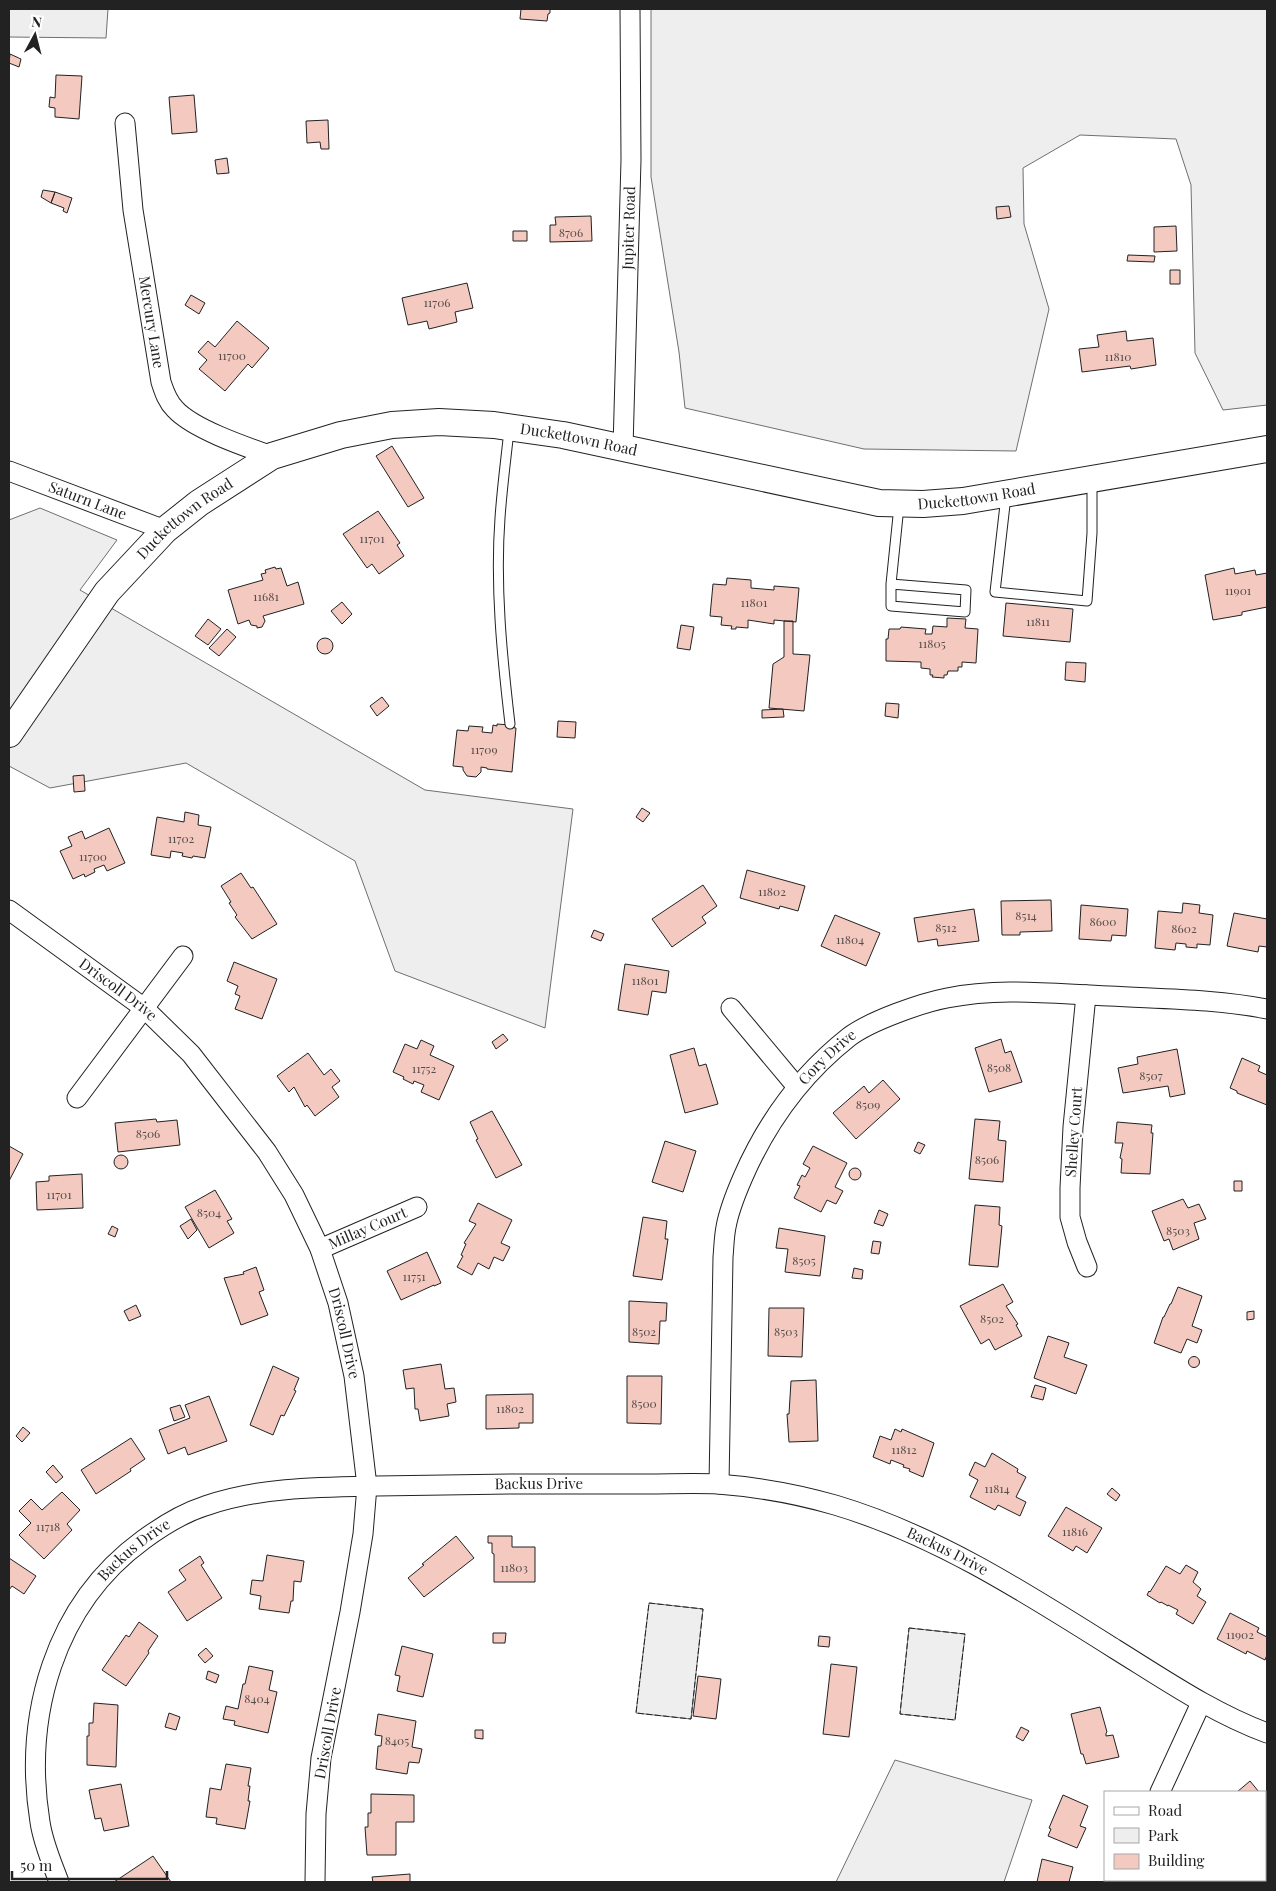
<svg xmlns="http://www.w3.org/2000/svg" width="1276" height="1891" font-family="'Playfair Display',serif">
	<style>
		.green { fill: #eee; stroke: #6f6f6f }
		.building { fill: #f3c9c0; stroke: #222 }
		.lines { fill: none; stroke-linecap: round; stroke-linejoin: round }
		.lane-casing { stroke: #222; stroke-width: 11 }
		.street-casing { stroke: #222; stroke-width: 21 }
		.secondary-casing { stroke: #222; stroke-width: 28 }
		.lane { stroke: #fff; stroke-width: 9 }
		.street { stroke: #fff; stroke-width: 19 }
		.secondary { stroke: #fff; stroke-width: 26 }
		.fence { stroke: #222; stroke-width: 1; stroke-dasharray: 6 2.5; stroke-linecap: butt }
		.labels { text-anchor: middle; stroke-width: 4; stroke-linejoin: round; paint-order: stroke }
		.number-label { font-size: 12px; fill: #564c4a }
		.street-label { font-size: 15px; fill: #222; stroke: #fff }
	</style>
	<rect width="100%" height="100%" fill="#fff"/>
	<!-- green -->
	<path class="green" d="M9,9H108L106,38L9,37Z
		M651,9H1267V405L1223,410L1195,353L1191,185L1176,139L1080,135L1023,168L1024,224L1049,309L1016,451L864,449L685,408L679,352L651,177Z
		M40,508L117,540L80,590L425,790L573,809L545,1028L395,971L355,861L186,763L50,788L9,766V520Z
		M649,1603L703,1609L691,1719L636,1713Z
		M909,1628L965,1634L955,1720L900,1714Z
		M895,1760L1032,1800L1004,1882H836Z"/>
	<!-- building -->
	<path class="building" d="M521,9H550V13L548,14L547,21L520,19Z
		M10,54L21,59L19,67L9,63Z
		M56,75L82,76L79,119L55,117V108L49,107L50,97L55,98Z
		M194,95L197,132L172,134L169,97Z
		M328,120L329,149H321L320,142L307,143L306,121Z
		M227,158L229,173L217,174L215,160Z
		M43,190L55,192L51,203L41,197Z
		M55,192L72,198L67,213L63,211L64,208L51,203Z
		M1009,206L1011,217L997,219L996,207Z
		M591,216L592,241L550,242V225H556L555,217Z
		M1176,226L1177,251L1154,252V227Z
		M513,231H527V241H513Z
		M1128,255L1155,256L1154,262L1127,261Z
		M1170,270H1180V284H1170Z
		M467,283L473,308L455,312L457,322L429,329L427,321L408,325L402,298Z
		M191,295L205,303L199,314L185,305Z
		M237,321L269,348L252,368L248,364L225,391L199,369L207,360L198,352L208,341L215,347Z
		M1126,331L1127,341L1153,338L1156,365L1131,369L1130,366L1082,372L1079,349L1099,347L1097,335Z
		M392,446L424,498L408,507L376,456Z
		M378,511L400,543L397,545L404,556L379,574L372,564L367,568L343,534Z
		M275,567L276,569L281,568L287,586L298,582L304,604L263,616L265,621L262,627L257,628V626L251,625L249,620L238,624L228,590L263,580L261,574L266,573L265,570Z
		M1234,568L1235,574L1255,570L1256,575L1267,573V607L1242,612V615L1213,620L1205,575Z
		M727,578L751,580V588L774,590V586L799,588L796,622L774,620V624L748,620V628L736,627V629H731L732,626L721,625L722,617L710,616L713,584L726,585Z
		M342,602L352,614L342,624L331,611Z
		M1006,603L1073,609L1070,642L1003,636Z
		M947,618L966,619L965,628L978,629L976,663L962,662V667H958V671H948L947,675H944V678L932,677L933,675H930V669L921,668V662L886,661V639H888L889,629H900L901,627L926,629L925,634H932L933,626L947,627Z
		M208,619L221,629L208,645L195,636Z
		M784,621H793V654L810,655L804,711L769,708L773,664L784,657Z
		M681,625L694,627L690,650L677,648Z
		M227,629L236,637L219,656L209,648Z
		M317 646a8 8 0 1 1 16 0a8 8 0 1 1-16 0Z
		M1066,662L1086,663L1085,682L1065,680Z
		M382,697L389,706L377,716L370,706Z
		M886,703L899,704L898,718L885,716Z
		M783,709L784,717L762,718V710Z
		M558,721L576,722L575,738L557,737Z
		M497,724L510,725V727L516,728L512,772L487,769V768L481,767V772L476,777L467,776L463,770V767L453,766L457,730L468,731L469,726L483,727L482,732L492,733L493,725L497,726Z
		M84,775L85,791L74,792L73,776Z
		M642,808L650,813L643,822L636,817Z
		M185,812L199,815L198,825L211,827L205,858L193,856L192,858L182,856L183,853L171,851L170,858L151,855L157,817L184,822Z
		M109,828L125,863L107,871L104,865L94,869L95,872L85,877L84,874L73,879L60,851L72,846L68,837L82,831L85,839Z
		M747,870L805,886L798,911L780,906L779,909L740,898Z
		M241,873L251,888L253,887L277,924L252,939L235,917L237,915L229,903L231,902L221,886Z
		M703,885L717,906L702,917L706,923L672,947L652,919Z
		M1051,900L1052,931L1020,932V935H1002L1001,901Z
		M1183,903L1200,905L1199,913L1213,915L1210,945L1197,944V948L1186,947V944L1176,943L1175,950L1155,948L1158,911L1182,913Z
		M1081,905L1128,909L1126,936L1112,935L1111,941L1079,939Z
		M974,909L979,941L938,946L937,939L918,942L914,918Z
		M1234,913L1267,919V947L1259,946L1258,952L1227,946Z
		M835,915L880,933L866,966L821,946Z
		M594,930L604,934L601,941L591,937Z
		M234,962L277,979L262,1019L235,1009L240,996L235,994L238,986L227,981Z
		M625,964L669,971L666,993L652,991L648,1015L618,1010Z
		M503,1034L508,1040L496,1049L492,1042Z
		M1001,1039L1005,1053L1011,1051L1022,1082L989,1092L975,1048Z
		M421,1040L434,1046L430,1055L454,1066L439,1100L421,1092L424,1085L414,1081L413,1084L403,1079L404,1077L393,1072L405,1044L417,1049Z
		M694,1048L699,1066L706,1064L718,1104L685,1113L670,1055Z
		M1177,1049L1185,1094L1170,1097L1168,1086L1123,1093L1118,1068L1138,1064L1137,1057Z
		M308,1053L324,1075L331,1069L340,1081L332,1087L339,1097L315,1116L307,1105L305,1107L294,1087L289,1092L277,1076Z
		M1242,1058L1260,1066L1258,1071L1267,1075V1105L1237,1093V1091L1230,1088Z
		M883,1080L900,1099L856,1139L833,1113L864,1086L869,1093Z
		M492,1111L522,1165L496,1178L476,1140L478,1139L470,1122Z
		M156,1119L157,1122L177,1120L180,1145L118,1152L115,1123Z
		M975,1119L1000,1121L998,1140L1006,1141L1003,1182L969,1179Z
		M1117,1122L1152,1125L1151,1133H1153L1150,1174L1121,1173L1122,1159L1120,1158L1123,1143H1115Z
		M665,1141L696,1151L683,1192L652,1182Z
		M918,1142L925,1145L920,1154L914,1151Z
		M9,1146L23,1154L9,1181Z
		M813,1146L847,1163L835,1187L843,1191L836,1204L827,1200L821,1212L794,1198L800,1186L797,1185L802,1175L805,1177L810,1168L803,1164Z
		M114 1162a7 7 0 1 1 14 0a7 7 0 1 1-14 0Z
		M849 1174a6 6 0 1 1 12 0a6 6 0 1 1-12 0Z
		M82,1174L83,1208L37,1210L36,1182L49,1181V1176Z
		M1234,1181H1242V1191H1234Z
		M215,1190L232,1219L227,1221L234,1233L209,1248L185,1207Z
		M1183,1199L1188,1208L1199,1204L1206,1219L1194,1223L1199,1239L1173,1250L1169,1239L1164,1241L1152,1211Z
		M478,1203L512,1220L501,1243L510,1247L503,1261L494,1257L489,1269L478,1263L472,1275L457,1267L463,1256L461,1255L466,1244L464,1243L476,1224L469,1221Z
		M975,1205L1000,1207L999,1225L1002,1226L998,1267L969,1265Z
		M879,1210L888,1214L883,1226L874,1223Z
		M643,1217L667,1221L665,1239H668L662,1280L633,1276Z
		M191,1219L197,1230L188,1239L180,1226Z
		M112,1226L118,1229L115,1237L108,1234Z
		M779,1228L825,1236L820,1276L785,1272L788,1249L776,1248Z
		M873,1241L881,1242L879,1254L871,1253Z
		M427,1252L441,1283L434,1286V1285L401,1300L387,1271Z
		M256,1267L264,1290L259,1292L268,1315L241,1325L224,1278L244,1274L243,1272Z
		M854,1268L863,1270L862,1279L852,1278Z
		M1003,1284L1013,1302L1006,1306L1018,1324L1016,1325L1022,1336L995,1350L989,1339L981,1344L960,1306Z
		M1178,1287L1202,1296L1192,1326L1202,1330L1197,1343L1187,1339L1181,1353L1154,1343L1163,1317H1164L1170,1304H1171Z
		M629,1301L667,1303L666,1321H660L659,1344L629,1342Z
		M136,1305L141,1316L129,1321L124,1311Z
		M769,1308H804L802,1357L768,1356Z
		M1254,1311V1319L1247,1320V1312Z
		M1048,1336L1069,1343L1064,1357L1087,1365L1076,1394L1034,1378Z
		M1188.5 1362a5.5 5.5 0 1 1 11 0a5.5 5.5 0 1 1-11 0Z
		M441,1364L445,1389L454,1388L456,1402L447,1404L449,1416L420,1421L418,1409H415L414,1388L406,1389L403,1370Z
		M273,1366L299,1378L294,1390L296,1391L284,1416L281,1415L273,1435L250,1425Z
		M627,1376H662L661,1424L627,1423Z
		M816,1380L818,1441L789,1442L787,1414H789L791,1381Z
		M1035,1385L1046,1388L1043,1400L1031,1397Z
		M533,1394V1423H519V1428L486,1429V1395Z
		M209,1396L227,1441L188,1455L185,1447L168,1454L159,1430L190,1418L185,1405Z
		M180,1405L185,1417L174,1421L170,1408Z
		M23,1427L30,1433L22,1442L16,1436Z
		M895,1429L901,1432L902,1429L934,1443L923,1477L909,1471L910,1469L903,1467L904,1465L891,1460L890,1464L873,1457L880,1436L891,1440Z
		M131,1438L145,1459L130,1469L131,1471L96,1494L81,1470Z
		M992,1453L1018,1469L1017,1472L1026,1477L1016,1497L1026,1502L1020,1516L998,1505L995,1510L970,1497L978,1480L969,1475L975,1462L985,1467Z
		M53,1465L63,1477L56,1483L46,1472Z
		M1112,1488L1120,1495L1116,1501L1107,1494Z
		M62,1492L80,1510L67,1524L72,1530L44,1559L19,1535L31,1523L19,1511L31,1499L42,1510Z
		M1066,1507L1102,1528L1087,1553L1076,1546L1073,1551L1048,1536Z
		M456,1536L474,1558L424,1597L408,1578L424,1565L422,1564Z
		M488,1536H512V1547H535V1582H494V1554L492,1553V1543H488Z
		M267,1555L304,1561L301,1582L294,1581L293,1601H291L289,1613L259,1609L261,1596L250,1594L252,1580L263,1581Z
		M200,1556L204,1563L201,1565L222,1598L187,1621L168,1592L186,1580L179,1570Z
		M9,1558L36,1576L24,1594L12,1586L9,1590Z
		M1186,1565L1198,1572L1193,1582L1201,1589L1197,1596L1206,1602L1193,1624L1176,1614L1178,1610L1168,1605V1606L1161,1602L1160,1603L1147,1595L1149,1591L1150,1592L1166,1566L1180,1574Z
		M1230,1613L1259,1628L1257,1632L1267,1637V1655L1265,1660L1247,1651L1246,1654L1217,1639Z
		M139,1622L158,1636L148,1651L149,1653L126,1686L102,1670L126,1635L129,1637Z
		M493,1633H506L505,1643H493Z
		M819,1636L830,1637L829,1647L818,1646Z
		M402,1646L433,1654L423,1697L397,1691L400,1676L395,1675Z
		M206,1648L213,1656L205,1663L198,1655Z
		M831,1664L857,1667L849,1737L823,1734Z
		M249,1666L273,1671L269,1690L277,1692L268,1733L234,1725L235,1721L223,1719L226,1706L238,1709L243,1684H245Z
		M208,1671L219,1675L216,1683L206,1679Z
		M698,1676L721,1679L716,1719L693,1716Z
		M94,1703L118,1705L116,1767L87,1765V1736H89V1723H93Z
		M1100,1707L1107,1732L1106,1733V1736L1113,1735L1119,1757L1086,1764L1083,1754H1081L1071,1714Z
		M169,1713L180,1717L176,1730L165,1727Z
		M378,1714L416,1721L412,1747L422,1749L419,1763L409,1762L407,1774L376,1769L378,1746H381L382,1736L375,1735Z
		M1021,1727L1029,1731L1023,1741L1016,1737Z
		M475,1730H483V1739L475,1738Z
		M226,1764L251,1768L248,1786H250L248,1801H250L245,1829L216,1824L217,1818L206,1817L210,1788L221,1790Z
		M1250,1781L1259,1792H1237Z
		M121,1784L129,1826L104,1831L101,1818L95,1819L89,1790Z
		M371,1794L414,1795V1822H396V1855H367L365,1827H368V1813H371Z
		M1063,1795L1088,1806L1080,1826L1086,1828L1077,1848L1048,1836L1051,1829L1049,1828Z
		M153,1856L171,1882H114Z
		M1042,1859L1073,1867L1069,1882H1037Z
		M410,1874V1882H373L372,1877Z"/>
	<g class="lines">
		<defs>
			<path id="lane" d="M509,430C506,459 502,488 500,518C495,586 502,656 510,724
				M1006,496L995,592L1087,601L1092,533V482
				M891,584L966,590L965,612L891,606V584L899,506"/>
			<g id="street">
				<path id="s1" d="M125,123L133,210L161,382C164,391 167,401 175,409C193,429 246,447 272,456"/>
				<path id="s2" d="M623,448L631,160L630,9"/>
				<path id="s3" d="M9,471L165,530"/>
				<path id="s4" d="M9,910L144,1008L191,1054L267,1152L294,1195L320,1249L338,1303L354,1376L367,1486L363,1534L350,1612L321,1758L316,1814L315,1882"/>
				<path d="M1086,995L1073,1127L1070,1188V1217L1077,1242L1087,1267"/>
				<path d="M731,1008L797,1087"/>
				<path d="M77,1098L183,956"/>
				<path id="s5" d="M320,1249L417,1207"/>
				<path id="s6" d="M719,1484L723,1257C724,1247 724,1237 726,1227C729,1210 736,1193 743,1177C767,1122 802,1074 849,1037C870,1021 921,1003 947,998C1001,987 1055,994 1109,996C1162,999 1215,999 1267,1009"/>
				<path d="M1160,1792L1201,1703"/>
				<path id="s7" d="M59,1882C52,1863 43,1843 40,1822C23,1716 54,1605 143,1540C162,1526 183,1513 205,1506C259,1487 321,1487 377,1486C422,1485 467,1485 512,1484C557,1484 602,1484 647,1484C670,1484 694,1483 718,1484C757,1487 797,1494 835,1505C936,1535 1026,1593 1115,1649C1165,1680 1213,1713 1267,1733"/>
				<path d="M1123,1882L1124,1880"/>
			</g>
			<g id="secondary">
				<path id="s8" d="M9,734L107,592L165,530L199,503L272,456L341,435L392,425L439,422L494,425L563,435L879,503L923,504L963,501L1267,449"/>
			</g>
		</defs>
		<!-- lane casing -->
		<use href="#lane" class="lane-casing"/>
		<!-- street casing -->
		<use href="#street" class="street-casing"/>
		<!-- secondary casing -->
		<use href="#secondary" class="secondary-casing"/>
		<!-- lane -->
		<use href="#lane" class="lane"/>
		<!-- street -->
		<use href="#street" class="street"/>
		<!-- secondary -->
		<use href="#secondary" class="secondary"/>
		<!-- fence -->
		<path class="fence" d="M649,1603L703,1609L691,1719L636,1713Z
			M909,1628L965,1634L955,1720L900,1714Z"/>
	</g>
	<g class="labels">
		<!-- number labels -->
		<g class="number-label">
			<text x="571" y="237">8706</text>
			<text x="437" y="307">11706</text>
			<text x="232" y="360">11700</text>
			<text x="1118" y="361">11810</text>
			<text x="372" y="543">11701</text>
			<text x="1238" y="595">11901</text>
			<text x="266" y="601">11681</text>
			<text x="754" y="607">11801</text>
			<text x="1038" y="626">11811</text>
			<text x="932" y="648">11805</text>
			<text x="484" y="754">11709</text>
			<text x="181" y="843">11702</text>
			<text x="93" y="861">11700</text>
			<text x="772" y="896">11802</text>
			<text x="1026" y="920">8514</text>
			<text x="1103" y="926">8600</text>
			<text x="946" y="932">8512</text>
			<text x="1184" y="933">8602</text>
			<text x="850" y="944">11804</text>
			<text x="645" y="985">11801</text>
			<text x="999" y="1072">8508</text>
			<text x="424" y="1073">11752</text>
			<text x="1151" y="1080">8507</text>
			<text x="868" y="1109">8509</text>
			<text x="148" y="1138">8506</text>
			<text x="987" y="1164">8506</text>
			<text x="59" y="1199">11701</text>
			<text x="209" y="1217">8504</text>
			<text x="1178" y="1235">8503</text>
			<text x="804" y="1265">8505</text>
			<text x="414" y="1281">11751</text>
			<text x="992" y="1323">8502</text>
			<text x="644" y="1336">8502</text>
			<text x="786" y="1336">8503</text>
			<text x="644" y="1408">8500</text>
			<text x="510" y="1413">11802</text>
			<text x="904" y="1454">11812</text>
			<text x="997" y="1493">11814</text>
			<text x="48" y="1531">11718</text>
			<text x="1075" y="1536">11816</text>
			<text x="514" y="1572">11803</text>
			<text x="1240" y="1639">11902</text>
			<text x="257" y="1703">8404</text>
			<text x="397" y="1745">8405</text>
		</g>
		<!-- street labels -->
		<g class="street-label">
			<text dy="5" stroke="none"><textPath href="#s2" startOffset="220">Jupiter Road</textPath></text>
			<text dy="5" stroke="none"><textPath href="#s1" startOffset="201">Mercury Lane</textPath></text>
			<text dy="5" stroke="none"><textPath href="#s8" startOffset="700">Duckettown Road</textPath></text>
			<text dy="5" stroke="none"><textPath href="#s8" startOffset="1105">Duckettown Road</textPath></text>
			<text dy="5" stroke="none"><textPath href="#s3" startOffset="84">Saturn Lane</textPath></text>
			<text dy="5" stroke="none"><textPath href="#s8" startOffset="280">Duckettown Road</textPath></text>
			<text dy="5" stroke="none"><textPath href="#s4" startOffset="135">Driscoll Drive</textPath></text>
			<text dy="5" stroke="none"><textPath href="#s6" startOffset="458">Cory Drive</textPath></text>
			<text transform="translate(1074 1132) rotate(-86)" y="5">Shelley Court</text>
			<text dy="5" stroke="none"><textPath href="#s5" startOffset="52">Millay Court</textPath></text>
			<text dy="5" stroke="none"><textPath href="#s4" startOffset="555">Driscoll Drive</textPath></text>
			<text dy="5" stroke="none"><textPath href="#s7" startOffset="786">Backus Drive</textPath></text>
			<text dy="5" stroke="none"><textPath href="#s7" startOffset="366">Backus Drive</textPath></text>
			<text dy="5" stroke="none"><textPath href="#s7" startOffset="1206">Backus Drive</textPath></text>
			<text transform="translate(328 1733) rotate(-80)" y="5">Driscoll Drive</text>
		</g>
	</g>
	<!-- border -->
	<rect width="1276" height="1891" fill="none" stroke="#222222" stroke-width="20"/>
	<!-- legend -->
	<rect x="1104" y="1791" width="162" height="90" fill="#ffffff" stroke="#a7a7a7"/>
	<rect x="1114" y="1807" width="25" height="8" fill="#ffffff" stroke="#a7a7a7"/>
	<text x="1148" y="1816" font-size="15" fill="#222222">Road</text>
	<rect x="1114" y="1828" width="25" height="15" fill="#eeeeee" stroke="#a7a7a7"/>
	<text x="1148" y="1841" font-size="15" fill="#222222">Park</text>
	<rect x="1114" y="1854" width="25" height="15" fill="#f3c9c0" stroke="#a7a7a7"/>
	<text x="1148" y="1866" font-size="15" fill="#222222">Building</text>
	<!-- north arrow -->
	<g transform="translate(35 35) rotate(7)" stroke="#ffffff" stroke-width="4" paint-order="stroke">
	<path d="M0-4L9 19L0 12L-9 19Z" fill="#222222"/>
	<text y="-8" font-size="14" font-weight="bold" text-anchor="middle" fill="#222222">N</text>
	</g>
	<!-- scale -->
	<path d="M12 1871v8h155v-8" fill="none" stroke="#222222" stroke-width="2.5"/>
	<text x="20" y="1871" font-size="15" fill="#222222" stroke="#ffffff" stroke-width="4" paint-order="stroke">50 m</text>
</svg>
